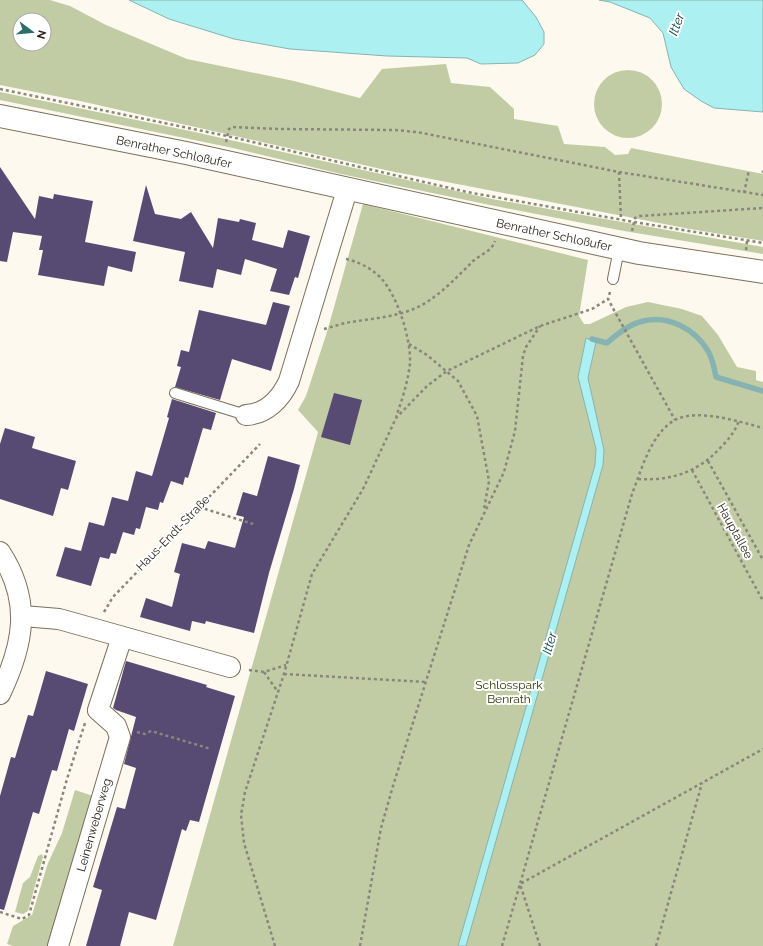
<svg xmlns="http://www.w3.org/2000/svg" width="763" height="946" font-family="Raleway,sans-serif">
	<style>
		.green { fill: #c1cca4; fill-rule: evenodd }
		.water { fill: #adf0f1; stroke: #86b3b1 }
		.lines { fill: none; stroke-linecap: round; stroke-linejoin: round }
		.stream { stroke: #86b3b1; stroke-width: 5.5 }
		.building { fill: #574b74 }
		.service-casing { stroke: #7c705a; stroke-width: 12 }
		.minor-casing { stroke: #7c705a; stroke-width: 22 }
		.tertiary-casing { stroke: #7c705a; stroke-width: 24 }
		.path { stroke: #8b867c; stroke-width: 2.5; stroke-dasharray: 3 3; stroke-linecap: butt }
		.service { stroke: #fff; stroke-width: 10 }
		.minor { stroke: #fff; stroke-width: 20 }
		.tertiary { stroke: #fff; stroke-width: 22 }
		.labels { text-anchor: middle; stroke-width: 4; stroke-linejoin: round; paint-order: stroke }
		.street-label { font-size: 12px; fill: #2a251b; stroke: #fff }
		.park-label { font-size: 12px; fill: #2c3600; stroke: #fff }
		.water-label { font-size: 13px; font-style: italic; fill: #074648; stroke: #fff }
	</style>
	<rect width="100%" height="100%" fill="#fef9ef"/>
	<!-- green -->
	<path class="green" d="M0,0H50L70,6L106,25L187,59L294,81L360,98L382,69L446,64L451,83L490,87L514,109V119L558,126L564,144L605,147L615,155L628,154L631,148L763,174V241L690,229L390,171L80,101L0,85ZM20,20H44V44H20Z
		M594 104a34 34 0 1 1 68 0a34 34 0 1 1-68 0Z
		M0,92L190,131L492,199L763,247V254L624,231L490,205L341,174L233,148L0,100Z
		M363,204L588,260L579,316L584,324H590L626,307L648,302L682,309L702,316L718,335L737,367L756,371V380L763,382V946H173L317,436L318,432L298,410L306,396L327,332Z
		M75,790L96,797L53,946H13L7,944L13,926L32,915L48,863L62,833Z
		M42,854L43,857L28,911L23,914L15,912L23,883L30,877L38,856Z"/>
	<!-- water -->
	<path class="water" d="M129,0H522L536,17L544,32V44L535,55L518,63L481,64L467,58L387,56L290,49L234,39L169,19Z
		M599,0H763V112L714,108L701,101L684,89L671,67L663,33L650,18L610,2Z
		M586,338L596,342L588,378L604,450L603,465L466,946H458L595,465L596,449L578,377Z"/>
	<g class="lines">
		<!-- stream -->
		<path class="stream" d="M592,339L607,343C617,334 630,324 643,321C669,315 695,329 708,351C713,359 714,368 716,377L763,391"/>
	</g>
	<!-- building -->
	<path class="building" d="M0,167L35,219L39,196L53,199L54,194L93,201L85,242L136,252L132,272L108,266L104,286L38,275L43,250H39L42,236L13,232L7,262L0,261Z
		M146,185L155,214L181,219L191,212L213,248L218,218L239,222L240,219L256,223L252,240L283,248L288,230L310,236L298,278L295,277L289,295L270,291L277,269L245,259L241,275L217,269L213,288L179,281L185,252L133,241Z
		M273,302L290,306L271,371L232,359L220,400L175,387L181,367L177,366L181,350L189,352L199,310L266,325Z
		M334,393L362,400L350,445L321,437Z
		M172,399L216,413L211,430L203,428L188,478L185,477L183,485L171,481L163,503L160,502L158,510L146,507L140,529L136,528L134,535L123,532L116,554L111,553L109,559L100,557L91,586L56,576L65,547L81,551L89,522L104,526L112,497L128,501L136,471L152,476L169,418L167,417Z
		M5,428L35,437L32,448L76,461L68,490L61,488L53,516L0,499V444Z
		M268,456L300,465L294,489L269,573L254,633L206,621L205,624L192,621L190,631L140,617L146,598L172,607L180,574L174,572L182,543L205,549L208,541L235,548L244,517L236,515L243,492L257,496Z
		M126,661L207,685L206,687L235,696L199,822L190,820L186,831L182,829L156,920L129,912L120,946H86L102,890L93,887L117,807L125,809L136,768L124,764L136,717L116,710L113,708Z
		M46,671L88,684L74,731L69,729L57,771L52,770L39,814L33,812L4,910L0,909V796L11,757L15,758L28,715L33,716Z"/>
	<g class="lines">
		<defs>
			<path id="service" d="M613,279L619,249
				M175,393L246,415"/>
			<path id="minor" d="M246,415C267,414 281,398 289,381L347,190
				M0,552C32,601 24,644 0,694
				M23,616L59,619L230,667
				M58,946L120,737L116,726L98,710L122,637"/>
			<path id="tertiary" d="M0,116L186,153L639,253L763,272"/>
		</defs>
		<!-- service casing -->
		<use href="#service" class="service-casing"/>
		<!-- minor casing -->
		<use href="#minor" class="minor-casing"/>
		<!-- tertiary casing -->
		<use href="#tertiary" class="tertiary-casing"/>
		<!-- path -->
		<path class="path" d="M0,89L227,136L467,192L634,222L763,243
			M226,142L229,129L232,127L280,129L394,130L417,132L619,172L763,195
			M762,171L763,172
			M619,172L621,220
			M744,193L749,170
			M632,231L635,218L640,216L763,208
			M746,250L747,241
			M346,259C359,262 371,268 381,278C398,297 411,339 410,363C408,382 402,400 396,417
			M610,292L608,299L615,312L675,420
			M324,329C331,327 338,325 345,323C367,319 390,318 411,310C435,301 455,279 473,261C480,255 492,251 495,241
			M409,344L427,355L458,381L477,416L489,481L484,509
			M708,461L763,560
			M692,470L763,601
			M638,479C671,481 699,472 721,447C729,439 735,431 739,421
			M199,507L253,524
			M104,612L113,597L260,444
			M249,670L264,672L286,665
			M264,672L278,692
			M284,674L426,682
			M137,732L145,734L151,731L211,749
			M0,912L22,919L29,915L67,779L85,723
			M275,946L244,843L241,815L245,792L284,674L312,574L363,489L396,418L427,386L447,371L540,326L592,309L608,299
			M360,946L381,828L393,786L469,545L504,472L515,431L523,356L526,347L540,326
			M502,946L520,884L763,749
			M540,946L520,884L632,494C641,471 651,433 675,420C697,408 741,422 763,428
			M656,946L702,783"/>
		<!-- service -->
		<use href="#service" class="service"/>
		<!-- minor -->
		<use href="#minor" class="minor"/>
		<!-- tertiary -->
		<use href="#tertiary" class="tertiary"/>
	</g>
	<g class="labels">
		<!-- street labels -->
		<g class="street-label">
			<text transform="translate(174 152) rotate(12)" y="4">Benrather Schloßufer</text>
			<text transform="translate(554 235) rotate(12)" y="4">Benrather Schloßufer</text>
			<text transform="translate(735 531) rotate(61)" y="4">Hauptallee</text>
			<text transform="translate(173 533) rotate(-46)" y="4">Haus-Endt-Straße</text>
			<text transform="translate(94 825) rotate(-74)" y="4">Leinenweberweg</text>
		</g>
		<!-- park labels -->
		<g class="park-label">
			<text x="509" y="689">Schlosspark<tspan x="509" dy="14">Benrath</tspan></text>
		</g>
		<!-- water labels -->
		<g class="water-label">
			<text transform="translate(676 24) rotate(-70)" y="5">Itter</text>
			<text transform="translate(549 643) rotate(-74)" y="5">Itter</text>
		</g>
	</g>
	<!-- north arrow -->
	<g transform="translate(32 32) rotate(106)"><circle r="19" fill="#ffffff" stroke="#aaa8a4"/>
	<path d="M0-3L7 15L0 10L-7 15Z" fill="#287068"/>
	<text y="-6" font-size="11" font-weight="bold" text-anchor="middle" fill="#2a251b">N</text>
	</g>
</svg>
